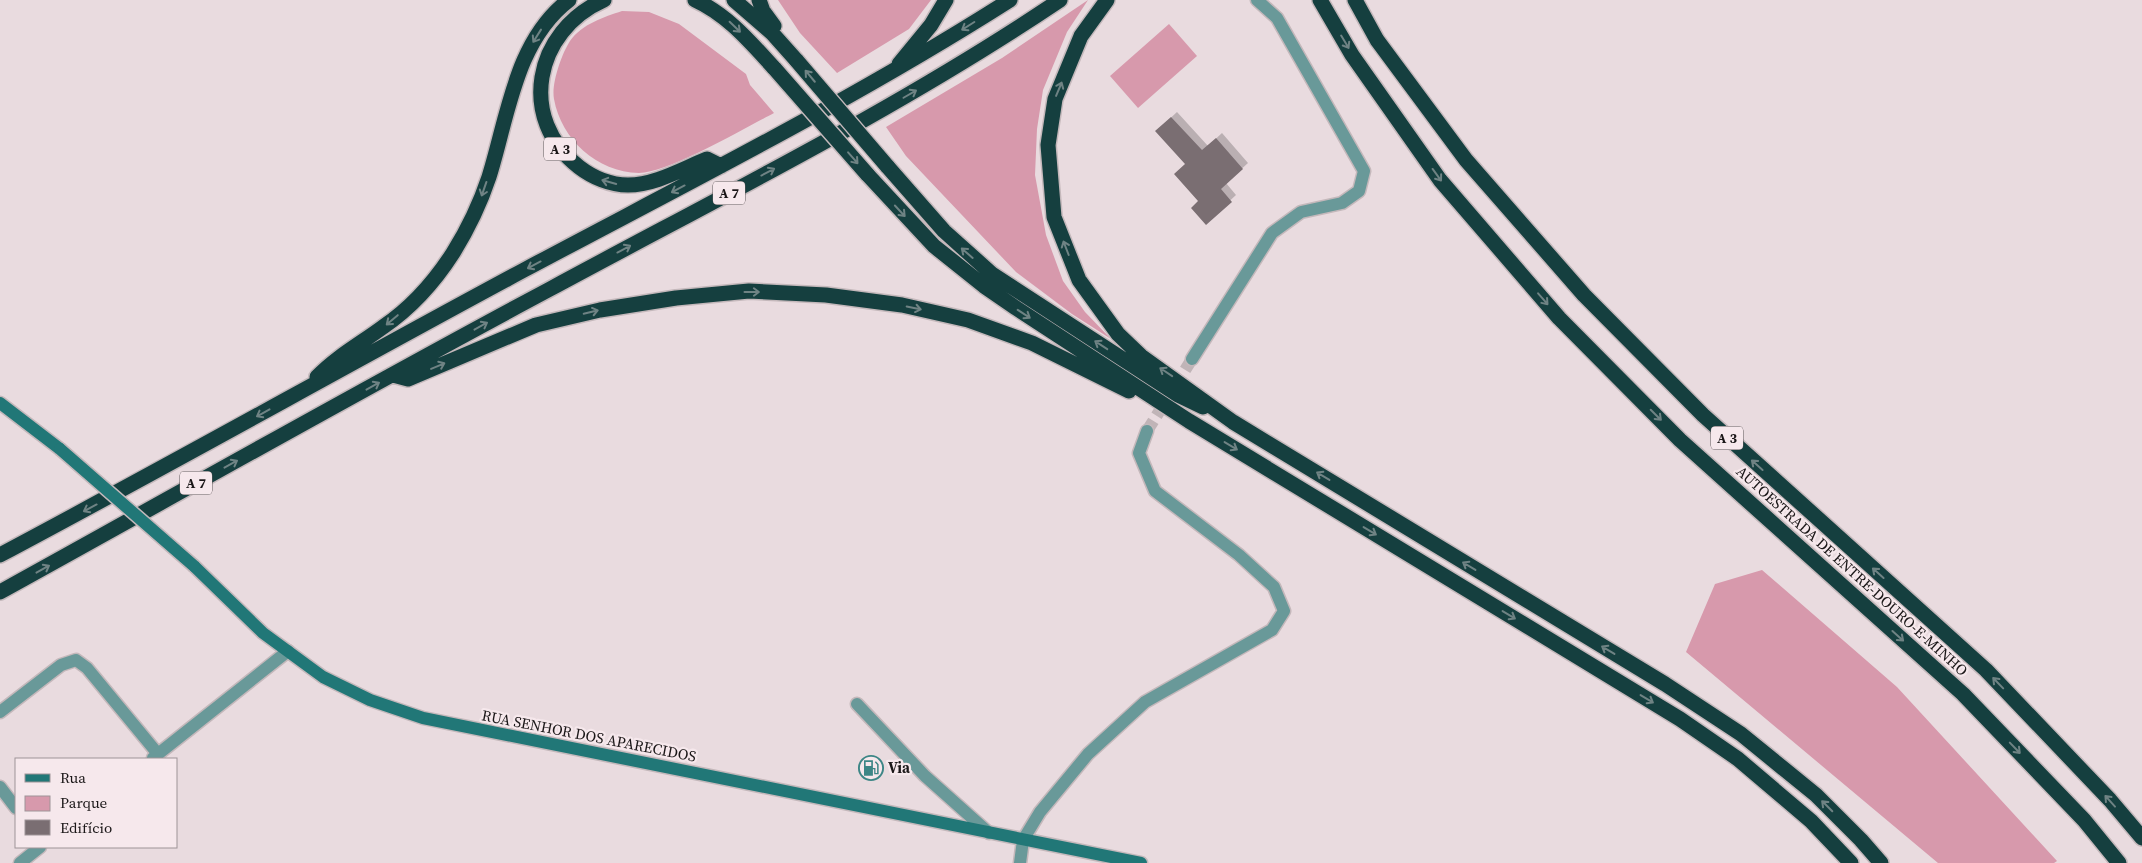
<svg xmlns="http://www.w3.org/2000/svg" width="2142" height="863" font-family="'Source Serif 4',serif">
	<style>
		.green { fill: #d799ac }
		.shadow { fill: #0003 }
		.building { fill: #7a6e72 }
		.lines { fill: none; stroke-linecap: round; stroke-linejoin: round }
		.street-tunnel { stroke: #c0b4b7; stroke-width: 12; stroke-dasharray: 12 6; stroke-linecap: butt }
		.street-casing { stroke: #c4b8bb; stroke-width: 15 }
		.secondary-casing { stroke: #c4b8bb; stroke-width: 15 }
		.highway-casing { stroke: #c4b8bb; stroke-width: 18 }
		.street { stroke: #699999; stroke-width: 12 }
		.secondary { stroke: #217777; stroke-width: 12 }
		.highway { stroke: #153f3f; stroke-width: 15 }
		.secondary-bridge-casing { stroke: #c4b8bb; stroke-width: 15; stroke-linecap: butt }
		.highway-bridge-casing { stroke: #c4b8bb; stroke-width: 18; stroke-linecap: butt }
		.secondary-bridge { stroke: #217777; stroke-width: 12 }
		.highway-bridge { stroke: #153f3f; stroke-width: 15 }
		.oneway { stroke: #6f8384 }
		.labels { text-anchor: middle; stroke-width: 4.5; stroke-linejoin: round; paint-order: stroke }
		.shield { fill: #f6e8ec; stroke: #5d5658; stroke-width: 1 }
		.shield-label { font-size: 14px; font-weight: bold; fill: #1b1718 }
		.street-label { font-size: 15px; fill: #1b1718; stroke: #f6e8ec }
		.poi-label { font-size: 15px; font-weight: bold; fill: #1b1718; stroke: #f6e8ec; text-anchor: start }
	</style>
	<rect width="100%" height="100%" fill="#e9dbdf"/>
	<!-- green -->
	<path class="green" d="M778,0H931L909,29L837,73L800,33Z
		M1088,0L1067,32L1043,90L1037,129L1035,175L1046,235L1063,281L1085,312L1111,339L1072,314L1016,272L906,156L886,127L1002,58Z
		M622,11L649,12L679,24L746,74L750,85L774,113C745,128 668,173 639,173C597,172 561,139 554,99C551,84 562,53 570,41C582,24 604,17 622,11Z
		M1169,24L1197,56L1138,108L1110,76Z
		M1762,570L1897,687L2057,861L2054,863H1938L1686,652L1715,584Z"/>
	<!-- shadow -->
	<path class="shadow" d="M1177,112L1208,146L1222,133L1248,163L1226,183L1236,195L1206,223L1187,164L1162,126Z"/>
	<!-- building -->
	<path class="building" d="M1171,117L1202,150L1216,138L1243,169L1221,189L1232,202L1206,225L1191,208L1198,201L1174,174L1185,164L1155,131Z"/>
	<g class="lines">
		<!-- street-tunnel -->
		<path class="street-tunnel" d="M1147,431L1192,359"/>
		<defs>
			<path id="street" d="M1192,359L1272,233L1301,212L1342,203L1359,191L1364,171L1277,18L1257,0
				M857,704L925,776L989,833
				M0,712L61,665L76,660L87,668L158,754
				M153,758L288,651
				M0,787L16,808
				M20,863L40,847
				M1020,863L1023,840L1040,812L1088,754L1145,702L1272,630L1284,611L1274,587L1239,555L1155,491L1139,453L1147,431"/>
			<path id="secondary" d="M0,403L60,449
				M194,566L263,633L323,677L370,700L423,718L1141,863"/>
			<path id="highway" d="M604,0C534,31 517,119 579,167C592,177 610,185 628,185C655,185 682,169 707,159L721,166
				M695,0C728,15 751,43 775,69
				M734,0L772,33L797,61
				M759,0L763,11L774,26
				M1107,0L1081,36L1055,99L1048,145L1054,217L1079,280L1118,334L1141,356L1233,422L1665,684L1741,734L1816,795L1861,840L1881,863
				M1320,0L1352,55L1440,180L1559,318L1680,440L1963,694L2084,820L2119,863
				M1355,0L1377,40L1466,160L1584,295L1703,415L1986,670L2110,800L2142,838
				M899,64L931,25L946,0
				M887,166L944,231L992,274L1178,395L1203,407
				M867,174L934,246L984,286L1016,308L1189,421L1680,719L1738,759L1811,821L1851,863
				M393,375L408,379L536,325L600,310L676,298L749,291L826,295L902,305L968,320L1032,343L1129,391
				M317,377C336,357 360,344 383,327C411,308 435,281 453,253C468,229 480,204 489,177C508,117 515,41 569,0
				M0,555C175,462 349,364 524,270C687,183 853,100 1010,0
				M0,592C183,491 366,387 550,289C722,196 898,109 1060,0"/>
		</defs>
		<!-- street casing -->
		<use href="#street" class="street-casing"/>
		<!-- secondary casing -->
		<use href="#secondary" class="secondary-casing"/>
		<!-- highway casing -->
		<use href="#highway" class="highway-casing"/>
		<!-- street -->
		<use href="#street" class="street"/>
		<!-- secondary -->
		<use href="#secondary" class="secondary"/>
		<!-- highway -->
		<use href="#highway" class="highway"/>
		<defs>
			<path id="secondary-bridge" d="M60,449L194,566"/>
			<path id="highway-bridge" d="M797,61L887,166
				M775,69L867,174"/>
		</defs>
		<!-- secondary-bridge casing -->
		<use href="#secondary-bridge" class="secondary-bridge-casing"/>
		<!-- highway-bridge casing -->
		<use href="#highway-bridge" class="highway-bridge-casing"/>
		<!-- secondary-bridge -->
		<use href="#secondary-bridge" class="secondary-bridge"/>
		<!-- highway-bridge -->
		<use href="#highway-bridge" class="highway-bridge"/>
	</g>
	<!-- one-way arrows -->
	<defs><path id="oneway-shaft" d="M-6 0H5M1.5-3L5.5 0L1.5 3" fill="none" stroke-width="1.6" stroke-linecap="round" stroke-linejoin="round" transform="scale(1.25)"/></defs>
	<g class="oneway">
		<use href="#oneway-shaft" transform="translate(968 26) rotate(148)"/>
		<use href="#oneway-shaft" transform="translate(735 27) rotate(44)"/>
		<use href="#oneway-shaft" transform="translate(537 36) rotate(122)"/>
		<use href="#oneway-shaft" transform="translate(1345 42) rotate(59)"/>
		<use href="#oneway-shaft" transform="translate(810 76) rotate(-130)"/>
		<use href="#oneway-shaft" transform="translate(1059 89) rotate(-67)"/>
		<use href="#oneway-shaft" transform="translate(910 94) rotate(-30)"/>
		<use href="#oneway-shaft" transform="translate(853 158) rotate(49)"/>
		<use href="#oneway-shaft" transform="translate(768 172) rotate(-28)"/>
		<use href="#oneway-shaft" transform="translate(1437 175) rotate(54)"/>
		<use href="#oneway-shaft" transform="translate(609 182) rotate(-164)"/>
		<use href="#oneway-shaft" transform="translate(484 189) rotate(109)"/>
		<use href="#oneway-shaft" transform="translate(678 189) rotate(152)"/>
		<use href="#oneway-shaft" transform="translate(900 211) rotate(47)"/>
		<use href="#oneway-shaft" transform="translate(1066 248) rotate(-111)"/>
		<use href="#oneway-shaft" transform="translate(624 249) rotate(-28)"/>
		<use href="#oneway-shaft" transform="translate(967 253) rotate(-139)"/>
		<use href="#oneway-shaft" transform="translate(534 265) rotate(152)"/>
		<use href="#oneway-shaft" transform="translate(752 292)"/>
		<use href="#oneway-shaft" transform="translate(1543 299) rotate(49)"/>
		<use href="#oneway-shaft" transform="translate(914 308) rotate(12)"/>
		<use href="#oneway-shaft" transform="translate(591 312) rotate(-13)"/>
		<use href="#oneway-shaft" transform="translate(1024 314) rotate(33)"/>
		<use href="#oneway-shaft" transform="translate(392 320) rotate(140)"/>
		<use href="#oneway-shaft" transform="translate(481 326) rotate(-29)"/>
		<use href="#oneway-shaft" transform="translate(1101 345) rotate(-147)"/>
		<use href="#oneway-shaft" transform="translate(438 366) rotate(-23)"/>
		<use href="#oneway-shaft" transform="translate(1166 372) rotate(-146)"/>
		<use href="#oneway-shaft" transform="translate(373 386) rotate(-29)"/>
		<use href="#oneway-shaft" transform="translate(263 413) rotate(151)"/>
		<use href="#oneway-shaft" transform="translate(1656 415) rotate(45)"/>
		<use href="#oneway-shaft" transform="translate(1231 446) rotate(31)"/>
		<use href="#oneway-shaft" transform="translate(231 464) rotate(-29)"/>
		<use href="#oneway-shaft" transform="translate(1757 465) rotate(-138)"/>
		<use href="#oneway-shaft" transform="translate(1323 476) rotate(-149)"/>
		<use href="#oneway-shaft" transform="translate(90 508) rotate(152)"/>
		<use href="#oneway-shaft" transform="translate(1370 531) rotate(31)"/>
		<use href="#oneway-shaft" transform="translate(1469 566) rotate(-149)"/>
		<use href="#oneway-shaft" transform="translate(43 569) rotate(-29)"/>
		<use href="#oneway-shaft" transform="translate(1878 573) rotate(-138)"/>
		<use href="#oneway-shaft" transform="translate(1509 615) rotate(31)"/>
		<use href="#oneway-shaft" transform="translate(1898 636) rotate(42)"/>
		<use href="#oneway-shaft" transform="translate(1608 650) rotate(-149)"/>
		<use href="#oneway-shaft" transform="translate(1998 683) rotate(-134)"/>
		<use href="#oneway-shaft" transform="translate(1647 699) rotate(31)"/>
		<use href="#oneway-shaft" transform="translate(2015 748) rotate(46)"/>
		<use href="#oneway-shaft" transform="translate(2110 801) rotate(-132)"/>
		<use href="#oneway-shaft" transform="translate(1827 806) rotate(-135)"/>
	</g>
	<!-- icons -->
	<defs>
		<symbol id="fuel-ring" viewBox="-11 -11 22 22"><circle r="9.5" fill="#f6e8ec" stroke="#3d8686" stroke-width="1.5"/><path d="M-5.5-6h7V0h2V4h1.3V-2.5L3-4.5l.8-.8L6-3V5H2.5V1h-1V6h-7ZM-4.2-4.7v3.2H.2V-4.7Z" fill="#3d8686"/></symbol>
	</defs>
	<g fill-rule="evenodd">
		<use href="#fuel-ring" x="857" y="754" width="28" height="28"/>
	</g>
	<g class="labels">
		<!-- shield labels -->
		<g class="shield">
			<rect x="544" y="137.5" width="32" height="23" rx="4"/>
			<rect x="713" y="181.5" width="32" height="23" rx="4"/>
			<rect x="1711" y="426.5" width="32" height="23" rx="4"/>
			<rect x="180" y="471.5" width="32" height="23" rx="4"/>
		</g>
		<g class="shield-label">
			<text x="560" y="154">A 3</text>
			<text x="729" y="198">A 7</text>
			<text x="1727" y="443">A 3</text>
			<text x="196" y="488">A 7</text>
		</g>
		<!-- street labels -->
		<g class="street-label">
			<text transform="translate(1852 571) rotate(42)" y="5">AUTOESTRADA DE ENTRE-DOURO-E-MINHO</text>
			<text transform="translate(589 736) rotate(11)" y="5">RUA SENHOR DOS APARECIDOS</text>
		</g>
		<!-- poi labels -->
		<g class="poi-label">
			<text x="888" y="773">Via</text>
		</g>
	</g>
	<!-- legend -->
	<rect x="15" y="758" width="162" height="90" fill="#f6e8ec" stroke="#9e9497"/>
	<rect x="25" y="774" width="25" height="8" fill="#217777" stroke="#9e9497"/>
	<text x="60" y="783" font-size="15" fill="#1b1718">Rua</text>
	<rect x="25" y="796" width="25" height="15" fill="#d799ac" stroke="#9e9497"/>
	<text x="60" y="808" font-size="15" fill="#1b1718">Parque</text>
	<rect x="25" y="820" width="25" height="15" fill="#7a6e72" stroke="#9e9497"/>
	<text x="60" y="833" font-size="15" fill="#1b1718">Edifício</text>
</svg>
